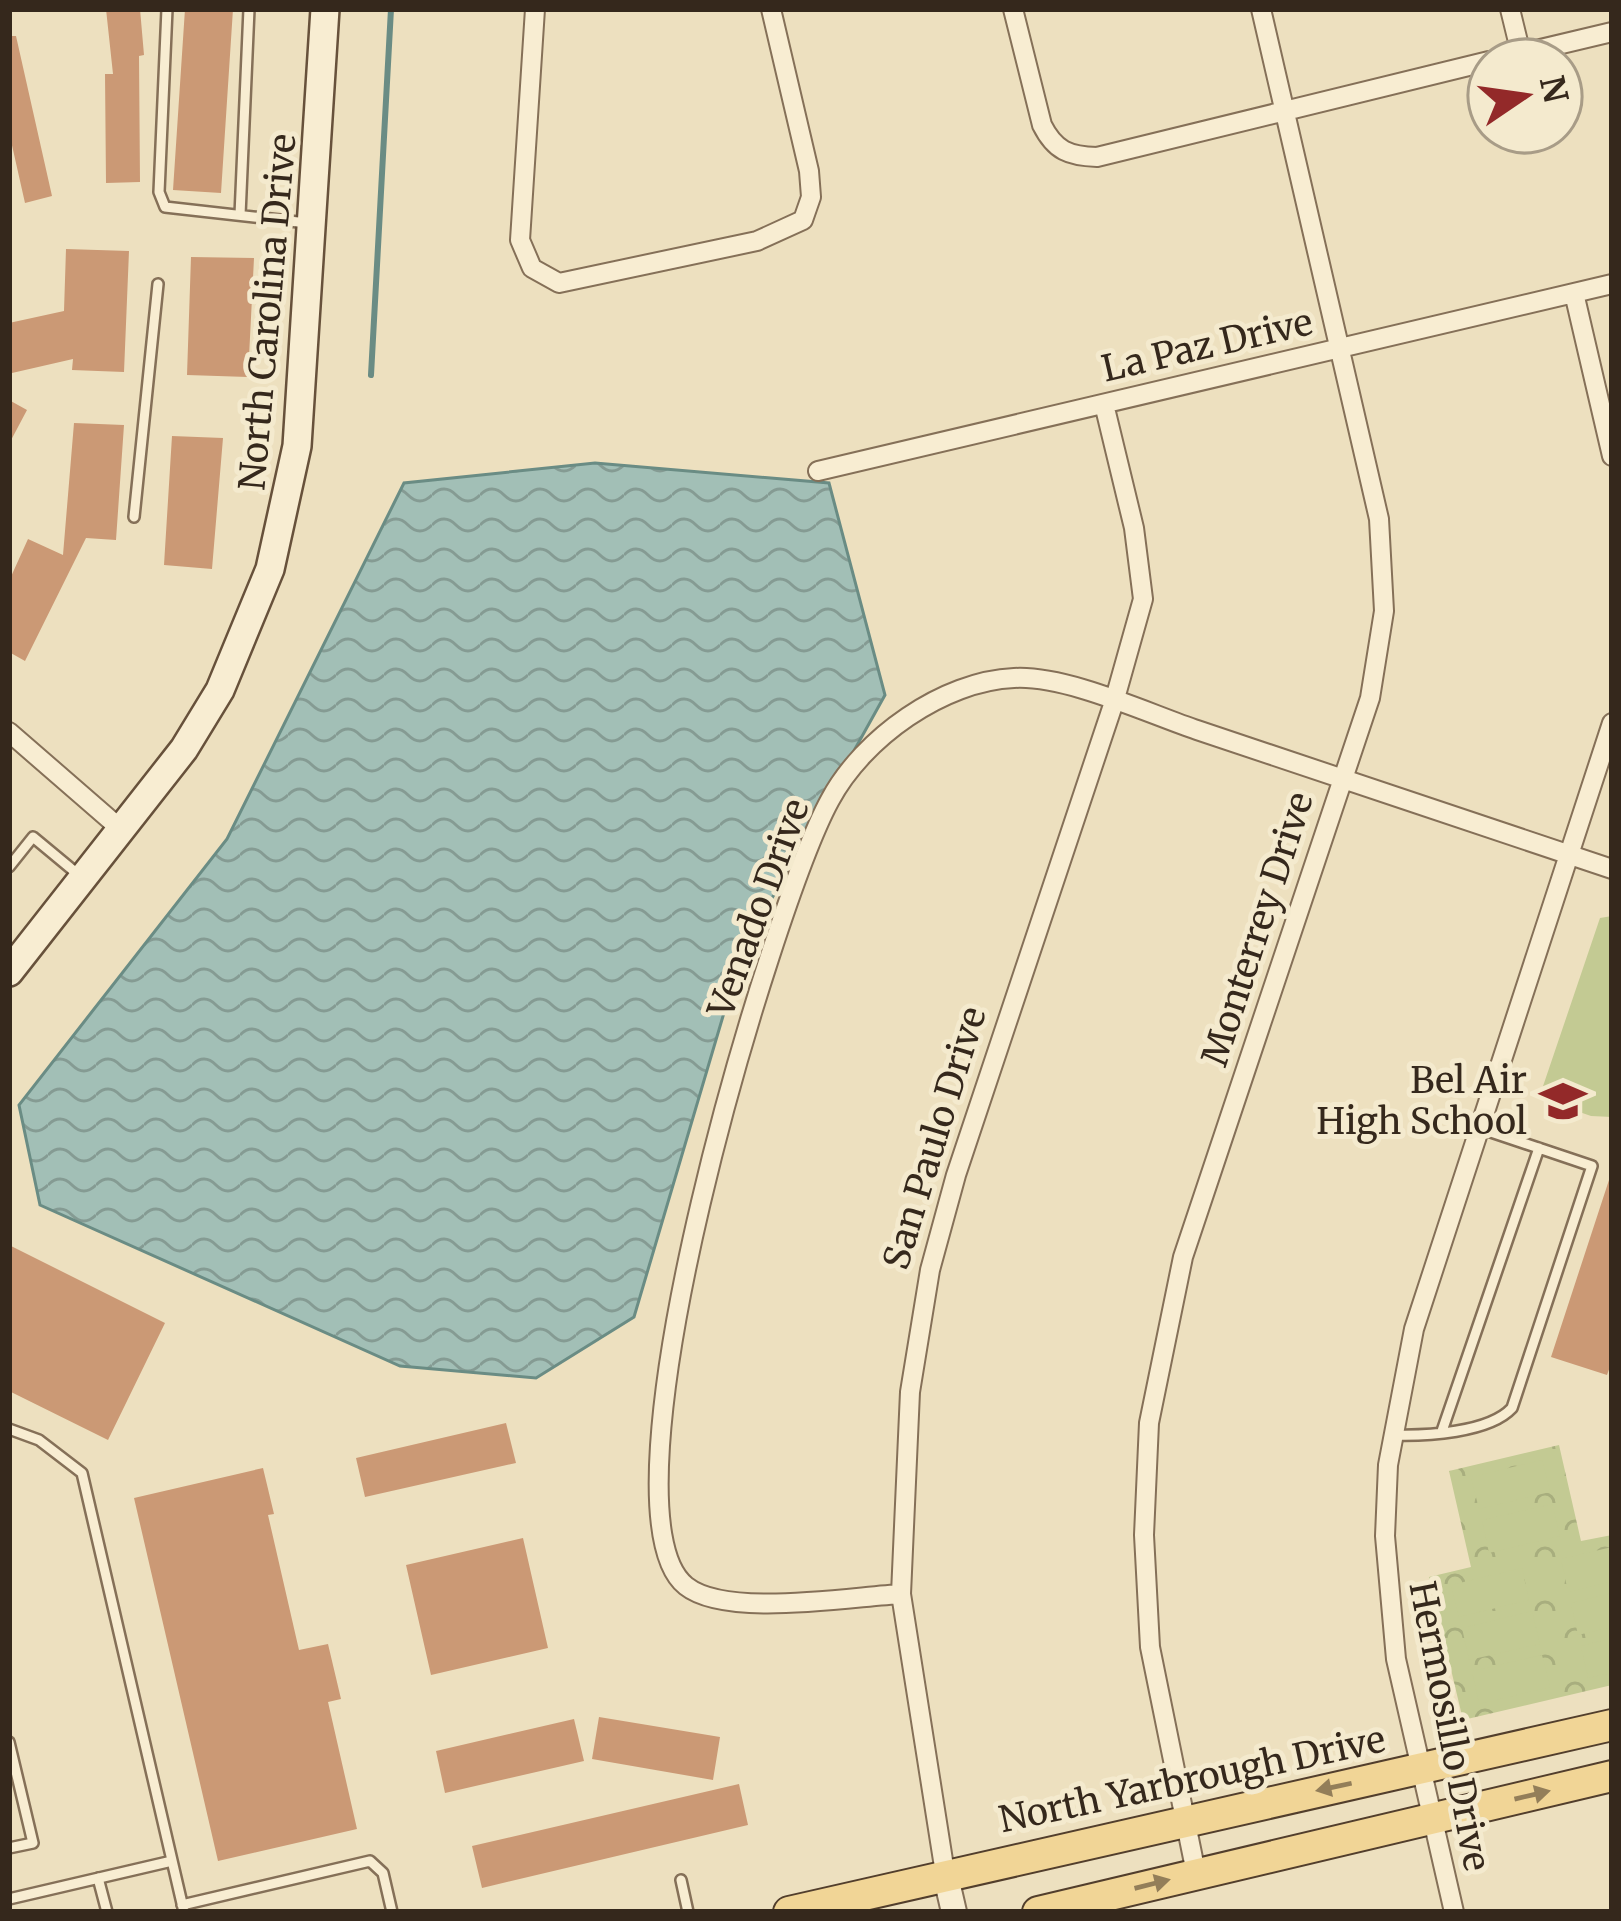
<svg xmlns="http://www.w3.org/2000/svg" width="1621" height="1921" font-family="Merriweather,serif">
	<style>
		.park { fill: url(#park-crowns) }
		.pitch { fill: #c3ca93 }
		.water { fill: url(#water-waves); stroke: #6a8c84; stroke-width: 3 }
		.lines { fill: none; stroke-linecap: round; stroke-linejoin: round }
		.stream { stroke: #6a8c84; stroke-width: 6 }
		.building { fill: #cb9975 }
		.service-casing { stroke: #857058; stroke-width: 14 }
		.minor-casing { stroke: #857058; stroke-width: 22 }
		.tertiary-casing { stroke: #857058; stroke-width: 28 }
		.secondary-casing { stroke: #67513b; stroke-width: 32 }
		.primary-casing { stroke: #523e2c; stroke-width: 34 }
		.service { stroke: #f8edd2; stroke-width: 9 }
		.minor { stroke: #f8edd2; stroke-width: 18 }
		.tertiary { stroke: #f8edd2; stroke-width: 24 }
		.secondary { stroke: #f8edd2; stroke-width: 27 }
		.primary { stroke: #f1d596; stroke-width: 30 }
		.oneway { fill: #937e59 }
		.labels { text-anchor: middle; stroke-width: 10; stroke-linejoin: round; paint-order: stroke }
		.street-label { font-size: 36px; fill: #35281c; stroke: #f4eace }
		.poi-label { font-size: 36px; fill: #35281c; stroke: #f4eace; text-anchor: end }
	</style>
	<defs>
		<pattern id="park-crowns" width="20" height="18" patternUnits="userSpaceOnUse" patternTransform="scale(3)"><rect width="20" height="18" fill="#c3ca93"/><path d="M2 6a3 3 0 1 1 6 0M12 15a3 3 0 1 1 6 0" fill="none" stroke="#a8ae7e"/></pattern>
		<pattern id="water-waves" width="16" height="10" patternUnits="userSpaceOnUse" patternTransform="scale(3)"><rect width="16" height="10" fill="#a2bfb6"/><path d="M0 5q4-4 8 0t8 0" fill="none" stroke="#859b93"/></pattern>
	</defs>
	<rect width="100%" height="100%" fill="#ede0bf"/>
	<!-- park -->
	<path class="park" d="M1559,1445L1581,1541L1612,1535V1685L1463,1720L1429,1577L1471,1567L1449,1471Z"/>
	<!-- pitch -->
	<path class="pitch" d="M1612,916V1117L1591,1116L1539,1098L1600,918Z
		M1542,1460L1550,1492L1479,1509L1471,1477Z
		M1552,1504L1560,1536L1489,1553L1482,1520Z
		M1612,1547V1581L1568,1592L1561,1559Z
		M1522,1568L1529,1600L1459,1617L1451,1585Z
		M1612,1593V1627L1578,1635L1571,1603Z
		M1532,1611L1540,1644L1469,1660L1462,1628Z
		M1612,1638V1673L1588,1678L1581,1646Z
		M1542,1655L1550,1687L1479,1704L1472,1671Z"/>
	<!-- water -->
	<path class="water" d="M595,463L829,483L885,695L742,952L634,1317L536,1378L400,1366L40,1205L19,1105L227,839L404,483Z"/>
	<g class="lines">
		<!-- stream -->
		<path class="stream" d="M371,375L391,9"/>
	</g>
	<!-- building -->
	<path class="building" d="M106,9H140L144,55L139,56L140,182L106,183L105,74H113Z
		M185,9H233L221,193L173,190Z
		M9,36H16L52,196L25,203L9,132Z
		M66,249L129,251L124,372L72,370L73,359L12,373L9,323L64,311Z
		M191,257L254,258L248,377L187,375Z
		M9,400L27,410L9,444Z
		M74,423L124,425L116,540L86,538L25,661L9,652V581L28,539L63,555Z
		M172,436L223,438L212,569L164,565Z
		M1609,1180L1612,1361L1607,1375L1551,1357Z
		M9,1245L165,1323L108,1440L9,1391Z
		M506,1423L516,1463L365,1497L356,1458Z
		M263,1468L274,1514L268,1515L299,1650L328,1644L341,1699L328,1702L357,1829L218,1861L134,1498Z
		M523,1538L548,1648L431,1675L406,1565Z
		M599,1717L720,1737L713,1780L592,1759Z
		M574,1719L584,1761L445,1793L436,1751Z
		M739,1784L748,1825L482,1888L472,1846Z"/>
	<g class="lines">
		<defs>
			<path id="service" d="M167,9L159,192L165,207L307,223
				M240,215L249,9
				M134,517L158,284
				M9,867L33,837L80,876
				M9,1429L39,1440L82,1473L184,1912
				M1442,1431L1539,1148
				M1393,1435C1425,1436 1489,1433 1512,1408L1592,1166L1482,1129
				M9,1742L33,1843L9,1848
				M98,1878L107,1912
				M681,1880L688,1912
				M9,1899L172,1861
				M182,1905L370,1861L383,1873L392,1912"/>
			<path id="minor" d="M535,9L520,240L532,268L559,283L757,241L803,220L811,197L809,171L771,9
				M1013,9L1042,125C1055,151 1069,156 1097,157L1489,61
				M1510,9L1521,54
				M1494,60L1612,32
				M1574,293L1612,456
				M818,471L1612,284
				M9,732L123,831
				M901,1594C848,1597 726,1618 686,1586C590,1510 773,904 830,800C863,738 943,681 1014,678C1066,675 1147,713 1197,730C1335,777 1474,822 1612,869
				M945,1873L901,1594L910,1392L930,1270L956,1175L1114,702L1143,599L1134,528L1104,404
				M1196,1873L1150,1647L1144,1535L1149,1423L1183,1257L1370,698L1384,611L1379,519L1261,9
				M1454,1912L1396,1659L1385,1536L1388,1465L1414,1329L1612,723"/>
			<path id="tertiary" d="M945,1873L954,1912"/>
			<path id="secondary" d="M9,972L184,749L220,690L270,569L297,446L325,9"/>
			<path id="primary" d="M789,1912L1612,1725
				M1038,1912L1612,1776"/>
		</defs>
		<!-- service casing -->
		<use href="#service" class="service-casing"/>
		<!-- minor casing -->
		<use href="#minor" class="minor-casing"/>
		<!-- tertiary casing -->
		<use href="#tertiary" class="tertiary-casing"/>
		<!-- secondary casing -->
		<use href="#secondary" class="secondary-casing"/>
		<!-- primary casing -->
		<use href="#primary" class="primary-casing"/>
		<!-- service -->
		<use href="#service" class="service"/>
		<!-- minor -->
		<use href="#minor" class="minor"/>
		<!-- tertiary -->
		<use href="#tertiary" class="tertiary"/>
		<!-- secondary -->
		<use href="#secondary" class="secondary"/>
		<!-- primary -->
		<use href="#primary" class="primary"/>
	</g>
	<!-- one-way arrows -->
	<defs><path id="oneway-solid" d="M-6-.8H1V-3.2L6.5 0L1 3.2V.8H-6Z" transform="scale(3)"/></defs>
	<g class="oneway">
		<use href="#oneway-solid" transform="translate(1334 1787) rotate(168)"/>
		<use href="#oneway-solid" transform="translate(1532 1795) rotate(-13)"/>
		<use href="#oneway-solid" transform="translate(1152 1884) rotate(-14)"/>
	</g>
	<!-- icons -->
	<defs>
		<symbol id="school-bare" viewBox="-9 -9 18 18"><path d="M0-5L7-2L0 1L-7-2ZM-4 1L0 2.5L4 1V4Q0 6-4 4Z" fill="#932929" stroke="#f4eace" stroke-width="2.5" paint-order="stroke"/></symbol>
	</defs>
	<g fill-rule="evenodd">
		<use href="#school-bare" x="1530" y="1068" width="66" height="66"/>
	</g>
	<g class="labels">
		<!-- street labels -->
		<g class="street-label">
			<text transform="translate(267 312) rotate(-85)" y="13">North Carolina Drive</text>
			<text transform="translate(1207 345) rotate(-13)" y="13">La Paz Drive</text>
			<text transform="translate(758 908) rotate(-70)" y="13">Venado Drive</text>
			<text transform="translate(1257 929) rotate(-72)" y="13">Monterrey Drive</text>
			<text transform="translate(934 1138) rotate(-73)" y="13">San Paulo Drive</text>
			<text transform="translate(1450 1726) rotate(79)" y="13">Hermosillo Drive</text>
			<text transform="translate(1192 1779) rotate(-12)" y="13">North Yarbrough Drive</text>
		</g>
		<!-- poi labels -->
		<g class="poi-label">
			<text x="1527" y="1093">Bel Air<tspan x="1527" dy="41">High School</tspan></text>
		</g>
	</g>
	<!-- border -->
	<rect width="1621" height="1921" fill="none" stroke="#35281c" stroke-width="24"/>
	<!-- north arrow -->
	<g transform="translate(1525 96) rotate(77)"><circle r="57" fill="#f4eace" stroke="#a89c87" stroke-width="3"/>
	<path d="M0-9L21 45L0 30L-21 45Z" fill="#932929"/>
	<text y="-18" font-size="33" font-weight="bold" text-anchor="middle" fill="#35281c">N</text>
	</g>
</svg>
